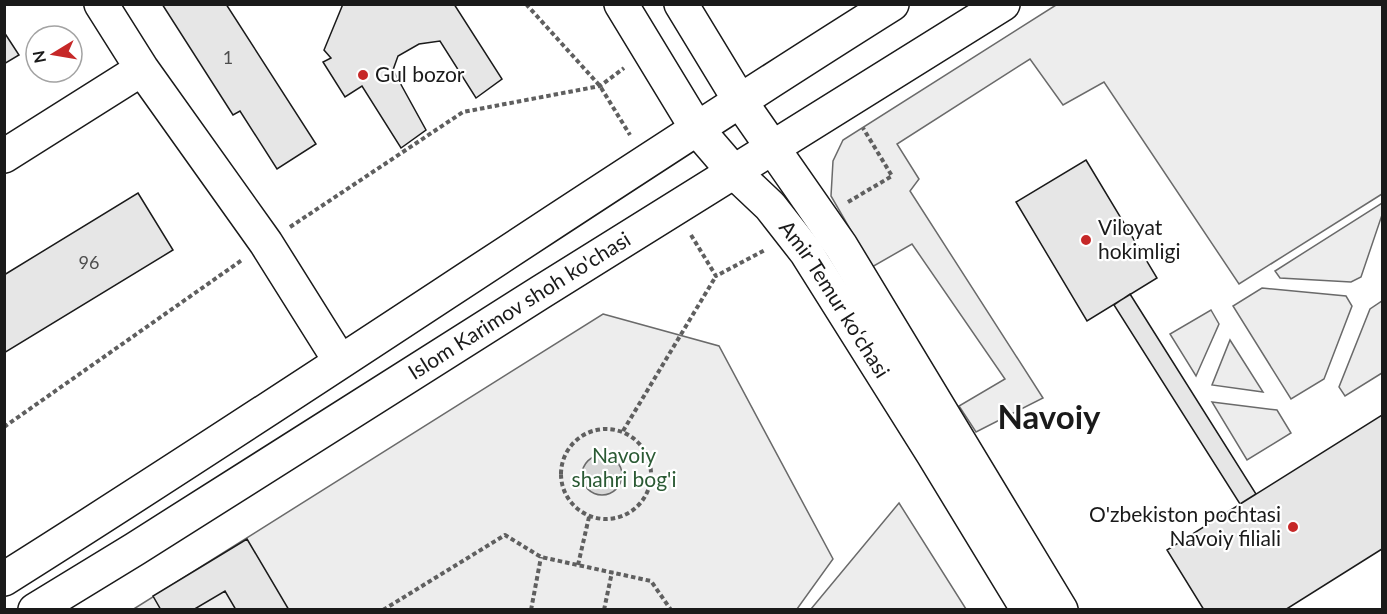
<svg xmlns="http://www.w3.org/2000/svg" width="1387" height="614" font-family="Lato,sans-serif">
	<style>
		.built { fill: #ededed; stroke: #6a6a6a; stroke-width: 1.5 }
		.water { fill: #d7d7d7; stroke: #6a6a6a; stroke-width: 1.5 }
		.building { fill: #e6e6e6; stroke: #1a1a1a; stroke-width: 1.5 }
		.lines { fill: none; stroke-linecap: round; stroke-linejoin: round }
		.minor-casing { stroke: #1a1a1a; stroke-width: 36 }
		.major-casing { stroke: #1a1a1a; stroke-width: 36 }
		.path { stroke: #5f5f5f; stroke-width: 4; stroke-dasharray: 4.5 3; stroke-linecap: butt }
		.minor { stroke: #fff; stroke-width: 33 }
		.major { stroke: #fff; stroke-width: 33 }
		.poi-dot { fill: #c62828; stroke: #fff; stroke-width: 2 }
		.labels { text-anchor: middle; stroke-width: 4.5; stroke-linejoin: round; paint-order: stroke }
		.number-label { font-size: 18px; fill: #4d4d4d }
		.poi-label { font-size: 21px; fill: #1a1a1a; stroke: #fff; text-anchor: start }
		.street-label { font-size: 21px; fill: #1a1a1a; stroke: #fff }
		.park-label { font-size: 21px; fill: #2b5a34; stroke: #fff }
		.town-label { font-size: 33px; font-weight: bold; fill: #1a1a1a; stroke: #fff }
	</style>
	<rect width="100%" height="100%" fill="#fff"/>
	<!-- built -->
	<path class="built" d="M1056,5H1382V194L1239,284L1104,82L1063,105L1030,59L897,144L919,179L910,191L1043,398L976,432L959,406L1005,379L912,244L872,267L831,196L833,161L843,140Z
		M1382,203V215L1361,277L1351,282L1280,278L1275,271Z
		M1262,288L1346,296L1352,306L1324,379L1291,399L1233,306Z
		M1382,301V373L1345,396L1339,387L1370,309Z
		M1211,310L1219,324L1196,376L1170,334Z
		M603,314L719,346L833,559L797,609L132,610Z
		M1230,340L1263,392L1212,385Z
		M1212,402L1277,410L1291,433L1247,460Z
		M899,503L966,609H811Z"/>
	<!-- water -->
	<path class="water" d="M582 475a20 20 0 1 1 40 0a20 20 0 1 1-40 0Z"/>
	<!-- building -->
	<path class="building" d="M162,4H226L316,144L277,169L240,111L233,115Z
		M343,4H454L502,79L476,98L440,41L419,44L398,56L393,70L426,130L401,148L362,86L345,97L323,62L331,58L324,50Z
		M4,32L19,55L4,64Z
		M1086,160L1157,278L1087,321L1016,202Z
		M138,193L173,250L4,353V275Z
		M1130,294L1256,494L1240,504L1114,305Z
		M1382,415V549L1285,610H1204L1167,550Z
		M247,539L289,610H236L225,591L193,610H161L153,596Z"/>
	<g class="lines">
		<defs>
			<path id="minor" d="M101,4L142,69
				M4,156L142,69L266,243L340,361"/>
			<g id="major">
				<path id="s1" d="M621,4L697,129L734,172L770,206L806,252L933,454L1028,610"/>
				<path d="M681,4L740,101L841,246L1061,610"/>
				<path d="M4,579C303,391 594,191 892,4"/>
				<path id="s2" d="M35,610L135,549L541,292L1003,4"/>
			</g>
		</defs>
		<!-- minor casing -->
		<use href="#minor" class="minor-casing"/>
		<!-- major casing -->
		<use href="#major" class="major-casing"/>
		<!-- path -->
		<path class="path" d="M526,4L600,86L630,135
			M848,202L892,176L863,128
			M290,227L463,112L600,86L624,68
			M691,235L716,276L765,250
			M4,427L242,260
			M561 474a45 45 0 1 1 90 0a45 45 0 1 1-90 0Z
			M623,431L716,276
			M578,565L589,517
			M383,610L505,535L541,557L651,581L671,610
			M531,610L541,557
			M604,610L612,572"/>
		<!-- minor -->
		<use href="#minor" class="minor"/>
		<!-- major -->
		<use href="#major" class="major"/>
	</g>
	<!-- markers -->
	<g class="poi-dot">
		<circle cx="363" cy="75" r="6"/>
		<circle cx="1086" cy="240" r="6"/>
		<circle cx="1293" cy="527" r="6"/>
	</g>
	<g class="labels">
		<!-- number labels -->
		<g class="number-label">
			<text x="228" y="64">1</text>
			<text x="89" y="269">96</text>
		</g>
		<!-- poi labels -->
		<g class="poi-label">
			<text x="375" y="82">Gul bozor</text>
			<text x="1098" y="235">Viloyat<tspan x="1098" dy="24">hokimligi</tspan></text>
			<text x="1281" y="522" text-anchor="end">O'zbekiston pochtasi<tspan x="1281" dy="24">Navoiy filiali</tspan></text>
		</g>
		<!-- street labels -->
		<g class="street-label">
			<text dy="7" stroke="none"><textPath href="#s1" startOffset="366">Amir Temur ko‘chasi</textPath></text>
			<text dy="7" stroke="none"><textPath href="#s2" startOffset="572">Islom Karimov shoh ko'chasi</textPath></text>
		</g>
		<!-- park labels -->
		<g class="park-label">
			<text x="624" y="463">Navoiy<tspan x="624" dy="24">shahri bog'i</tspan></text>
		</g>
		<!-- town labels -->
		<g class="town-label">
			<text x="1049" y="429">Navoiy</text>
		</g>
	</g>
	<!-- border -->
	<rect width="1387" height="614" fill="none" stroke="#1a1a1a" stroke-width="12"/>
	<!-- north arrow -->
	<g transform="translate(54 54) rotate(259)"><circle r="28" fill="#ffffff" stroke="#a3a3a3" stroke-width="1.5"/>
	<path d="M0-4.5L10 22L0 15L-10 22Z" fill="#c62828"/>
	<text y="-9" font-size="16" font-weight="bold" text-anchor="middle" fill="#1a1a1a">N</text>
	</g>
</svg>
